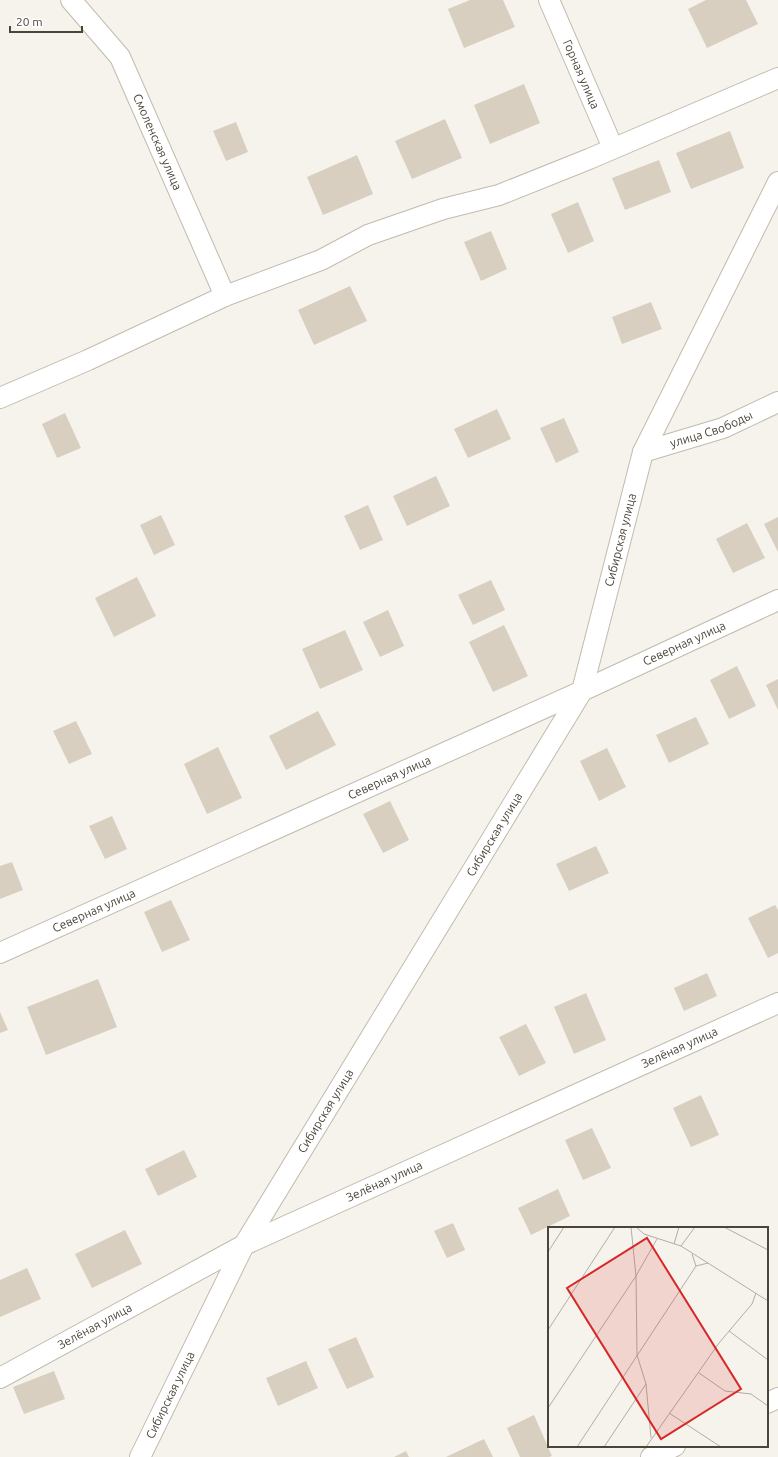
<svg xmlns="http://www.w3.org/2000/svg" width="778" height="1457" font-family="Ubuntu,sans-serif">
	<style>
		.building { fill: #d8cfc1 }
		.lines { fill: none; stroke-linecap: round; stroke-linejoin: round }
		.street-casing { stroke: #c2bbae; stroke-width: 22 }
		.street { stroke: #fff; stroke-width: 20 }
		.labels { text-anchor: middle; stroke-width: 3; stroke-linejoin: round; paint-order: stroke }
		.street-label { font-size: 12px; fill: #4b4439; stroke: #fff }
		.inset-road { fill: none; stroke: #b2ada4; stroke-width: 1 }
		.view { fill: #d62828; fill-opacity: 0.15; stroke: #d62828; stroke-width: 2 }
		.inset-edge { fill: none; stroke: #4b4439; stroke-width: 2 }
	</style>
	<rect width="100%" height="100%" fill="#f6f3ec"/>
	<!-- building -->
	<path class="building" d="M470,0H503L515,27L464,48L448,9Z
		M706,0H746L758,24L707,48L688,9Z
		M524,84L540,123L490,144L474,105Z
		M445,119L462,158L412,179L395,141Z
		M236,122L248,152L226,161L213,131Z
		M730,131L744,168L691,189L676,153Z
		M357,155L373,194L323,215L307,177Z
		M659,160L671,192L625,210L612,178Z
		M578,202L594,241L568,253L551,214Z
		M491,231L507,269L481,281L464,242Z
		M350,286L367,321L314,345L298,310Z
		M651,302L662,329L622,344L612,317Z
		M497,409L511,439L468,458L454,429Z
		M65,413L81,448L57,458L42,424Z
		M564,418L579,452L556,463L540,428Z
		M436,476L450,506L407,526L393,496Z
		M368,505L383,540L360,550L344,516Z
		M161,515L175,545L154,555L140,525Z
		M778,517V552L764,524Z
		M747,523L765,558L733,573L716,539Z
		M137,577L156,616L114,637L95,598Z
		M491,580L505,610L473,625L458,595Z
		M388,610L404,646L380,657L363,622Z
		M504,625L528,676L493,692L469,642Z
		M345,630L363,670L320,689L302,649Z
		M737,666L756,706L729,719L710,680Z
		M778,679V710L766,685Z
		M318,711L336,745L286,770L269,736Z
		M696,717L709,744L669,763L656,735Z
		M76,721L92,754L69,764L53,731Z
		M218,747L242,798L207,814L184,764Z
		M607,748L626,787L599,801L580,761Z
		M390,801L409,840L383,853L363,814Z
		M112,816L127,849L105,859L89,826Z
		M596,846L609,873L569,891L556,864Z
		M12,862L23,890L0,899V866Z
		M171,900L190,940L162,952L144,912Z
		M775,905L778,910V953L768,958L748,918Z
		M707,973L717,996L684,1011L674,988Z
		M98,979L117,1027L46,1055L27,1007Z
		M586,993L606,1040L574,1054L554,1007Z
		M0,1012L8,1030L0,1033Z
		M526,1024L546,1063L519,1076L499,1037Z
		M701,1095L719,1135L691,1147L673,1108Z
		M592,1128L611,1168L583,1180L565,1140Z
		M184,1150L197,1177L158,1196L145,1169Z
		M558,1189L570,1216L531,1235L518,1208Z
		M453,1223L465,1250L447,1258L434,1231Z
		M125,1230L142,1264L92,1288L75,1254Z
		M27,1268L41,1299L0,1317V1280Z
		M356,1337L374,1377L347,1389L328,1349Z
		M306,1361L318,1388L278,1406L266,1378Z
		M54,1371L65,1399L24,1414L13,1387Z
		M534,1415L552,1456L549,1457H520L507,1428Z
		M484,1439L493,1457H446Z
		M406,1451L409,1457H394Z"/>
	<g class="lines">
		<defs>
			<g id="street">
				<path id="s1" d="M71,0L120,57L225,296"/>
				<path id="s2" d="M549,0L613,148"/>
				<path d="M0,398L88,360L225,296L321,260L368,235L443,209L499,195L589,159L778,78"/>
				<path id="s3" d="M643,452L723,428L778,402"/>
				<path id="s4" d="M0,953L582,691L778,600"/>
				<path id="s5" d="M0,1378L244,1245L778,1003"/>
				<path d="M767,1403L778,1398"/>
				<path id="s6" d="M140,1457L244,1245L582,691L643,452L778,182"/>
				<path d="M651,1457L675,1446"/>
			</g>
		</defs>
		<!-- street casing -->
		<use href="#street" class="street-casing"/>
		<!-- street -->
		<use href="#street" class="street"/>
	</g>
	<g class="labels">
		<!-- street labels -->
		<g class="street-label">
			<text dy="4" stroke="none"><textPath href="#s2" startOffset="81">Горная улица</textPath></text>
			<text dy="4" stroke="none"><textPath href="#s1" startOffset="168">Смоленская улица</textPath></text>
			<text dy="4" stroke="none"><textPath href="#s3" startOffset="72">улица Свободы</textPath></text>
			<text dy="4" stroke="none"><textPath href="#s6" startOffset="1041">Сибирская улица</textPath></text>
			<text dy="4" stroke="none"><textPath href="#s4" startOffset="751">Северная улица</textPath></text>
			<text dy="4" stroke="none"><textPath href="#s4" startOffset="427">Северная улица</textPath></text>
			<text dy="4" stroke="none"><textPath href="#s6" startOffset="717">Сибирская улица</textPath></text>
			<text dy="4" stroke="none"><textPath href="#s4" startOffset="103">Северная улица</textPath></text>
			<text dy="4" stroke="none"><textPath href="#s5" startOffset="756">Зелёная улица</textPath></text>
			<text dy="4" stroke="none"><textPath href="#s6" startOffset="393">Сибирская улица</textPath></text>
			<text dy="4" stroke="none"><textPath href="#s5" startOffset="432">Зелёная улица</textPath></text>
			<text dy="4" stroke="none"><textPath href="#s5" startOffset="108">Зелёная улица</textPath></text>
			<text dy="4" stroke="none"><textPath href="#s6" startOffset="69">Сибирская улица</textPath></text>
		</g>
	</g>
	<!-- overview -->
	<g transform="translate(548 1227)">
		<rect width="220" height="220" fill="#f6f3ec"/>
		<path class="inset-road" d="M83,0L88,49L89,128L98,157L103,211M88,0L96,7L133,19L220,74M176,0L220,23M126,17L131,0M133,19L147,0M0,25L16,0M144,27L148,39M0,103L67,0M181,104L220,133M151,146L177,164L203,167L220,179M0,181L88,49L109,12M121,186L173,220M29,220L148,39L160,36M56,220L98,157M98,220L171,116L204,77L208,66"/>
		<path class="view" d="M99,11L193,162L113,212L19,61Z"/>
		<rect width="220" height="220" class="inset-edge"/>
	</g>
	<!-- scale -->
	<path d="M10 26v6h72v-6" fill="none" stroke="#4b4439" stroke-width="2"/>
	<text x="16" y="26" font-size="12" fill="#4b4439" stroke="#ffffff" stroke-width="3" paint-order="stroke">20 m</text>
</svg>
